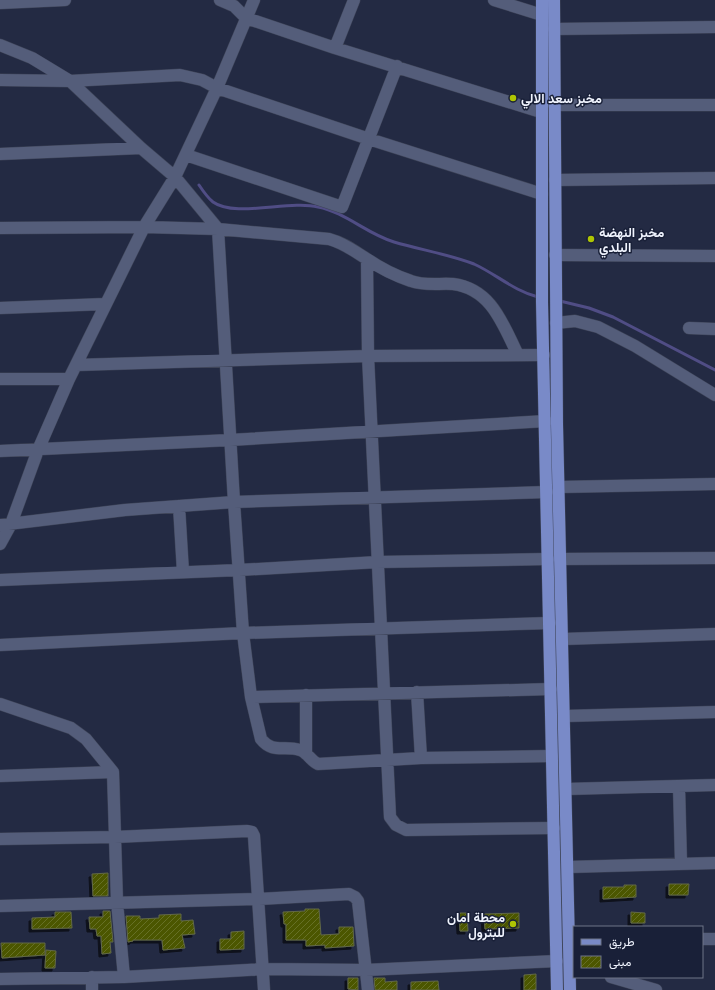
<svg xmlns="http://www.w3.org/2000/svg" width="715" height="990" font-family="'Noto Sans',Vazirmatn,sans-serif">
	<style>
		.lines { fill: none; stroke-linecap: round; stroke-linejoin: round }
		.stream { stroke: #504d85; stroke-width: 3 }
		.building { fill: url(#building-hatch); stroke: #616848; filter: url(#shadow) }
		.minor-casing { stroke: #3e4458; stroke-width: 13 }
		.major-casing { stroke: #3e4458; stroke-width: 13 }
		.minor { stroke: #545d7a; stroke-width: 12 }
		.major { stroke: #798ac8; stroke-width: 12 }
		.poi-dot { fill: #afc503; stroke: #192038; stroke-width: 1.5 }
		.labels { text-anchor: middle; stroke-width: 3; stroke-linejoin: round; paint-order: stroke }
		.poi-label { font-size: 13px; font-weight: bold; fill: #f0f4fe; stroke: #192038; text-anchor: start }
	</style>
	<defs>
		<pattern id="building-hatch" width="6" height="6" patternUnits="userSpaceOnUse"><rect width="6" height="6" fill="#4c5600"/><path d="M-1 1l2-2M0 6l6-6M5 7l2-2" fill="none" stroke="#666f26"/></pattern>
		<filter id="shadow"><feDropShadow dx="-3" dy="3" stdDeviation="0" flood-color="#0009"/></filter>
	</defs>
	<rect width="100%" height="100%" fill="#232a43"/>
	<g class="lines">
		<!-- stream -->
		<path class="stream" d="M199,185C203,191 208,198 213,202C235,218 289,200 318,207C345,212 367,234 394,242C421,250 448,254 474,264C496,274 514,291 538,297
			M560,301L589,308L613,317L715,370"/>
	</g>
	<!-- building -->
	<path class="building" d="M108,873V896H93L92,874Z
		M669,884H689L688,895H669Z
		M624,885H636V897L603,899V887H624Z
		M305,909H319L321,935L339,934V927H353L354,946L325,948V945L306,946V940H286V924H284L283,912L305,911Z
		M103,911H110L113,942H110L111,953L102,954L101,936H97L96,929H90L89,917H103Z
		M55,912H71L72,928L32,929V918L55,917Z
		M631,912L645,913V923H631Z
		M459,913H467L468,931H460Z
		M519,913V928L485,929L484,914Z
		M181,914V921L193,920L195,934L182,935L185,948L163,950L162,940H133V941L128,942L126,916H140V919L159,918V915Z
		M244,931V949L220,950V939H231V932Z
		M1,943H45V955L2,958Z
		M46,950L56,951L55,968H45Z
		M536,974V990H524V975Z
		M348,978H358V990L348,989Z
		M374,978H385V982L397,981V990H375Z
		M438,981L439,990H411V982Z"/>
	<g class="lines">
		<defs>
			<path id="minor" d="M220,0L234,6L246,18L335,48L541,112
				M494,0L542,15
				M0,3L65,0
				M554,29L715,27
				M0,45L32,58L70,81L141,148L175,177L218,229L329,239C344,243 354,251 367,259C380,268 396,276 411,281C424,286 440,283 453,284C492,289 503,325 518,355
				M335,48L354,0
				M0,80L70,81L180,75L202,80L217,88L369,139L542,194
				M554,105H715
				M0,154L141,148
				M186,155L342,207L397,66
				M555,180L715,178
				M0,228L144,227L218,229L234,502L243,633L251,697L261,739C273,754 284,745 300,750C307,752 311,761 318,764L421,758L552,756
				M555,255L715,256
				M367,260L368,356L390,817L396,825L406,830L554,828
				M0,308L105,304
				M556,323L575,321L598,327L635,346L715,395
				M689,328L715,329
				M76,365L368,356L544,355
				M0,379H69
				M0,451L230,440L546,421
				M559,487L715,484
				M179,506L183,572
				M0,525L125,510L234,502L547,492
				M0,544L11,524L38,450L69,379L144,227L175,177L217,88L254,0
				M560,559L715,558
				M0,580L239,570L378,562L548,559
				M563,639L715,634
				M0,645L243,633L550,623
				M417,692L421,758
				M306,695V754
				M251,697L551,689
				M0,704L71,728L86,739L113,772L117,902L124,977
				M565,716L715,712
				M0,776L113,772
				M679,786L681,864
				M566,789L715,785
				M0,839L115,837L247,831L252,832L254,836L264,990
				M568,867L715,863
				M0,906L259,899L349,894L355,897L358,901L368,990
				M702,939H715
				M92,977V990
				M611,977L656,990
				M0,979L124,977L264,969L366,970L557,961"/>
			<path id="major" d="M542,0V302L557,990
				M554,0L557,424L570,990"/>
		</defs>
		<!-- minor casing -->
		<use href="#minor" class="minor-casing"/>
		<!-- major casing -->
		<use href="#major" class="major-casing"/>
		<!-- minor -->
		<use href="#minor" class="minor"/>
		<!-- major -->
		<use href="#major" class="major"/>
	</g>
	<!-- markers -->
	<g class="poi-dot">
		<circle cx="513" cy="98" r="4"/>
		<circle cx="591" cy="239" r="4"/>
		<circle cx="513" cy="924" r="4"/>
	</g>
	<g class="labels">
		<!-- poi labels -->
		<g class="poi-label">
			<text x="521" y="103">مخبز سعد الالي</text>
			<text x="599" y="237">مخبز النهضة<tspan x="599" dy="15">البلدي</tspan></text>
			<text x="505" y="922" text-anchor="end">محطة امان<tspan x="505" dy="15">للبترول</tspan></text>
		</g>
	</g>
	<!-- legend -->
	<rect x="573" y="926" width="130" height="52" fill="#192038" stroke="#6f7587"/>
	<rect x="581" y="939" width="20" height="6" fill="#798ac8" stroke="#6f7587"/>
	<text x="609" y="946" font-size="12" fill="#f0f4fe">طريق</text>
	<rect x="581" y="956" width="20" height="12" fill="url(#building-hatch)" stroke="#6f7587"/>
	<text x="609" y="966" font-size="12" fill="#f0f4fe">مبنى</text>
</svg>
